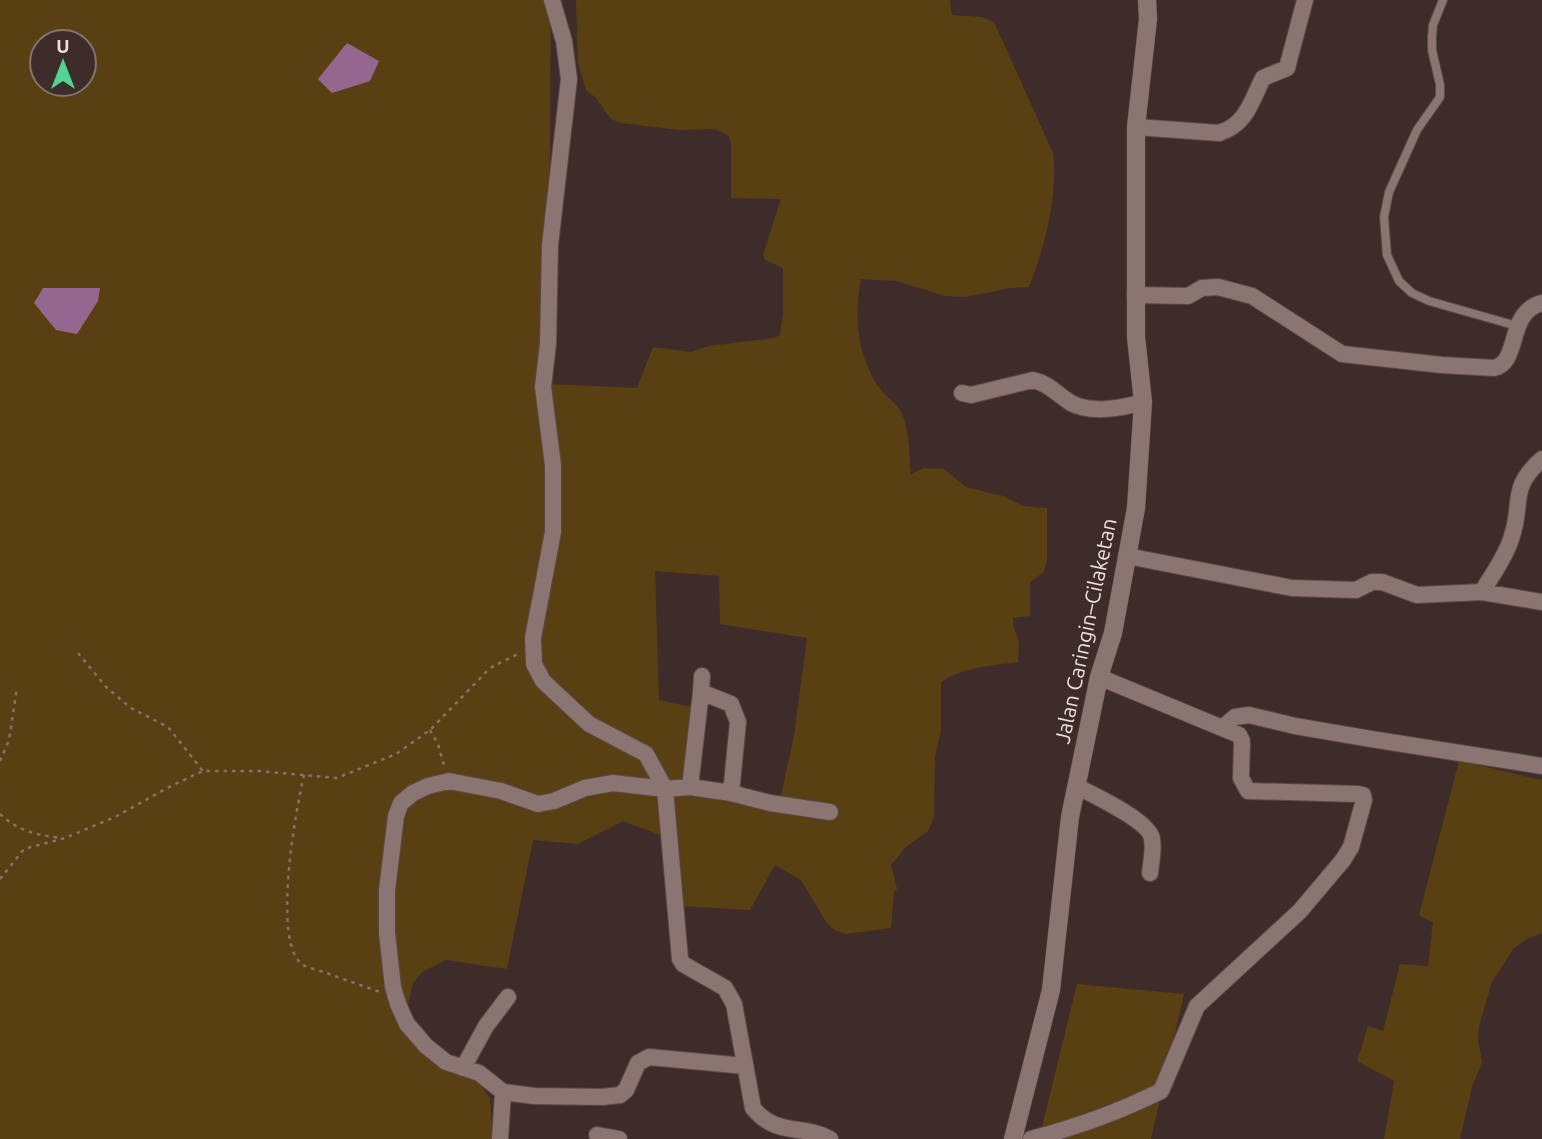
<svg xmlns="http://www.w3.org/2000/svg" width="1542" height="1139" font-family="Ubuntu,sans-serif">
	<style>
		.green { fill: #594012; fill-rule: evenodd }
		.water { fill: #96678e }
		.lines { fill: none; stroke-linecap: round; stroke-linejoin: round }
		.lane-casing { stroke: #584947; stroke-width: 10 }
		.street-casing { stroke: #584947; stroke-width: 18 }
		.secondary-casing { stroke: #584947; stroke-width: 19 }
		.path { stroke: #827371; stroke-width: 2.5; stroke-dasharray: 3.5 5; stroke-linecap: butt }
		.lane { stroke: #8a7573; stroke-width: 8 }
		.street { stroke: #8a7573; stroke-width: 16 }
		.secondary { stroke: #8a7573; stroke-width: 18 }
		.labels { text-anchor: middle; stroke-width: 7; stroke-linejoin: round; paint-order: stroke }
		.street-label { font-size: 21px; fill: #ede1df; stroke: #3d2c2a }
	</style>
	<rect width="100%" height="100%" fill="#3d2c2a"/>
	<!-- green -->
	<path class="green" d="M0,0H551L548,384L637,388L653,347L691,352L709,346L774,338L780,335L783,313V268L765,260L763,255L781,199L731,198V144L729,136L715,129L679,130L621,123L611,119L596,98L586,90L578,63L576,0H950L952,15L981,17L994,22L1053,153C1058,197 1045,246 1029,287L1011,288L965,297L945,296L897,281L861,279C854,316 857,353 877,385C885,398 900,403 904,419C910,436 909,456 911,474L924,468L944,469L966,487L1003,496L1023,506L1047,508V559L1044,572L1030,582V616L1013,618V625L1019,641L1018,662C996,665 957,668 941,683V730L935,757L934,817L928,831L907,846L891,865L897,889L894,892L891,928L846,934L834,930L826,922L801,880L775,865L750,910L679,906L670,839L623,821L578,844L533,840L507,969L446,960L422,972L413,983L406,1014L408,1036L472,1074L490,1098L493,1139H0ZM42,42H84V84H42ZM655,571L719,576L720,624L807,638L794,736L781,795L794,803L687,784L700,709L659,700Z
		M1459,761L1542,780V933L1527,939L1513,949L1492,982L1479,1026L1478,1040L1482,1062L1472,1087L1460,1139H1384L1394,1081L1357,1061L1368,1026L1383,1031L1400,964L1428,966L1433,922L1419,915Z
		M1077,984L1184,994L1151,1139H1039Z"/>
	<!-- water -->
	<path class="water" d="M347,43L379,61L370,81L332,93L318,79Z
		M43,288H100L98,301L77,334L56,330L34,303Z"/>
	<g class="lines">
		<defs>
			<path id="lane" d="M1443,0L1433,25L1432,36V50L1440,85V97L1417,130L1389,192L1384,217L1387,255L1399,281L1412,293L1429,301L1517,326"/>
			<path id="street" d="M552,0L564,41L569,79L550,245L548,344L543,387L553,465V532L533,638L534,664L543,681L589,724L646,754L665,789L680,959L683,964L725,988L734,1004L753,1108C776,1137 803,1124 830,1139
				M1136,127L1219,133C1246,125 1251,102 1263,78L1287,68L1305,0
				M1135,295L1188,296L1202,288L1218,287L1252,296L1342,354L1442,365L1494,368C1521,362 1506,312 1542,303
				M962,393L971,395L1033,380C1048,383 1058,395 1071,403C1091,414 1123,408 1143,402
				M1127,556L1292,588L1356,590L1372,582H1382L1417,595L1482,592C1492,575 1505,558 1511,539C1524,503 1508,489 1542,459
				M1482,592L1542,602
				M702,676L701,692L731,704L738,722L731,793
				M1222,728L1235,717L1249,715L1295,726L1371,739L1542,766
				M1076,786C1093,795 1150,821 1152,839C1154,850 1151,862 1150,873
				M690,787L701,692
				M745,1066L649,1057L638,1063L626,1090L620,1095L602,1097L534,1096L503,1092L479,1073L446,1062L426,1046L407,1024L398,1004L393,987L387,933V890L396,816L401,803L413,793L428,786L449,781L501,791L538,804L554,801L585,788L613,783L665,789L690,787L731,793L770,803L830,812
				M463,1068L486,1026L508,997
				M597,1135L619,1139
				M500,1139L503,1092
				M1031,1139C1077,1127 1119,1112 1161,1091L1197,1006L1300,911L1343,860L1351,847L1364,800L1363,795L1358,794L1248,791L1241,778L1242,741L1239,735L1099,677"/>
			<path id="secondary" d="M1013,1139L1051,990L1070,817L1099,677L1113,633L1136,508L1143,402L1136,337V127L1148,19L1147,0"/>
		</defs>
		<!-- lane casing -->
		<use href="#lane" class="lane-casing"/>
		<!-- street casing -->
		<use href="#street" class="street-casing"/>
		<!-- secondary casing -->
		<use href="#secondary" class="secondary-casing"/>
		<!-- path -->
		<path class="path" d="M78,653L106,687L131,708L168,727L203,771
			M430,730L438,744L445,769
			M0,761L9,740L17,688
			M304,775C296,809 271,944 303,965C309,968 317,970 324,972C342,979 361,985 380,992
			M0,814C18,831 37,835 61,838
			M0,879L24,849L65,838L115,817L169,787L203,771H258L337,778L396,754L430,730L490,668L518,654"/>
		<!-- lane -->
		<use href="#lane" class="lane"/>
		<!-- street -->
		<use href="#street" class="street"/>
		<!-- secondary -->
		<use href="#secondary" class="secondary"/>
	</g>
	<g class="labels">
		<!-- street labels -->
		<g class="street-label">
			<text transform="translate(1086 631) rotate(-78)" y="7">Jalan Caringin–Cilaketan</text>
		</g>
	</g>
	<!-- north arrow -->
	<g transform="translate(63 63)"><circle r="33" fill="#3d2c2a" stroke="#837472" stroke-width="2"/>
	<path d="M0-5L12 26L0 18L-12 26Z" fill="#54d396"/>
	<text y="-10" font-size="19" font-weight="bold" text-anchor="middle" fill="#ede1df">U</text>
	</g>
</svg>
